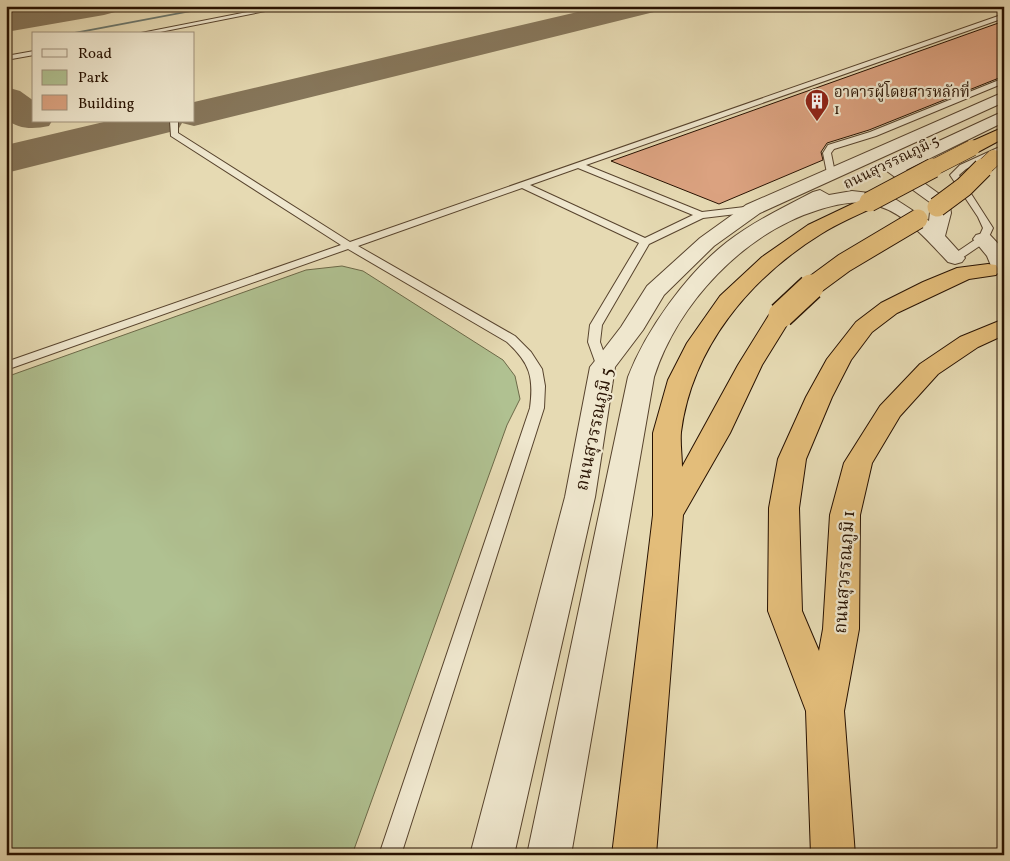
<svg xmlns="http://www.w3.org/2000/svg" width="1010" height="861" font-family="Vollkorn,'Noto Serif Thai',serif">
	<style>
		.green { fill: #b0c191; stroke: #6c6948 }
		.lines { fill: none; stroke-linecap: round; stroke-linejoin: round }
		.stream { fill: #6a766c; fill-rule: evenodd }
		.taxiway { fill: #86765a; fill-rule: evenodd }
		.building { fill: #dba280; stroke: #271100 }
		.service-casing { stroke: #57432d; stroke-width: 2 }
		.minor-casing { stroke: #57432d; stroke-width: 2 }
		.trunk-casing { stroke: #271100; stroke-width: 2 }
		.service { fill: #efe7ce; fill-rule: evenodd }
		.minor { fill: #efe7ce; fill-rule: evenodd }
		.trunk { fill: #e3bd7a; fill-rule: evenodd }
		.trunk-bridge-far2-casing { stroke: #271100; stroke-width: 17; stroke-linecap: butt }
		.trunk-bridge-far1-casing { stroke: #271100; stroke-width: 21; stroke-linecap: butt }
		.trunk-bridge-casing { stroke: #271100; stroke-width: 28; stroke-linecap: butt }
		.trunk-bridge-far2 { stroke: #e3bd7a; stroke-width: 16 }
		.trunk-bridge-far1 { stroke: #e3bd7a; stroke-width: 19 }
		.trunk-bridge { stroke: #e3bd7a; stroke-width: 25 }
		.labels { text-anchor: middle; stroke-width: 4.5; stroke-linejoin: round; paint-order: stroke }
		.far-poi-label { font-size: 15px; fill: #271100; stroke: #efe7ce; text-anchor: start }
		.far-street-label { font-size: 15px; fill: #271100; stroke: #efe7ce }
		.street-label { font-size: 18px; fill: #271100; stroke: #efe7ce }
	</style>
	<rect width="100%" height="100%" fill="#e6dab3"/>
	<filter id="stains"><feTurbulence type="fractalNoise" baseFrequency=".004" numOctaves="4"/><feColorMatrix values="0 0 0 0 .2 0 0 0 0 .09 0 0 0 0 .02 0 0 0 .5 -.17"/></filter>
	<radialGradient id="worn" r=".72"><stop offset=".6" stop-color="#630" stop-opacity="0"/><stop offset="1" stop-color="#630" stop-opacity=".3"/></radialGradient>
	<!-- green -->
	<path class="green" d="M342,266L363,271L503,360L515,376L520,399L507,425L352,855H6V377L306,270Z"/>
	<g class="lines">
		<!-- stream -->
		<path class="stream" d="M213,6H222L74,34H64Z"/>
		<!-- taxiway -->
		<path class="taxiway" d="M45,6H119L115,12L104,15L6,32V12Z
			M603,6H658L654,12L194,126L182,123L178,130L6,173V145L108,121H194V102Z
			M6,87L20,91L34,101V121H52L49,126C34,129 19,130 6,119Z"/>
	</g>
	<!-- building -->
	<path class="building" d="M1004,21V76L869,130L827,143L821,152L823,160L719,204L611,161Z"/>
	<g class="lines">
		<defs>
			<path id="service" d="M278,6H291L150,34H136Z
				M1004,14V18L586,165L702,212L753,206L758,209L753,212L703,218L649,244L602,325L600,342L609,367L607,370L603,371L597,367L588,342L590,325L639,243L522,188L358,246L515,336L531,352L542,369L545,386L544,408L401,855H379L530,408C534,377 530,363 507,342L348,249L6,370V362L341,245L171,136L170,121H178V133L350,242ZM578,168L693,215L645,238L530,185Z
				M34,51V55L6,60V56Z
				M1004,78V83L876,136L834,149L831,153L835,173L831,176L827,173L823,153L828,145L870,132Z
				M1004,145V150L966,169L959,175L993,228L987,241L959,260H951V256L979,237L983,228L978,217L950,175L960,165Z"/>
			<path id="minor" d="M1004,92V102L760,213L714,246L664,295L643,330L615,367L595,497L514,855H470L565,497L590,367L594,362L621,327L647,286L700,238L746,205Z
				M1004,111V122L906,170L949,201L951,213L945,236L965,258L962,262L955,264L948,262C927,240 902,209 870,204C853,200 835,205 818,210C744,233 678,303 654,377L571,855H527L628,377C646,330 687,273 727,242C753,222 784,207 813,192L820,190L829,195L852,191L878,194L895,199L929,221L931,203L884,169L887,165Z
				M983,233L990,235L1004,250V274L994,273L987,256L973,239L976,235Z"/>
			<path id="trunk" d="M1004,127V138L978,152H966L964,148L966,144Z
				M869,196L876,198L878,202L876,206C858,215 838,223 821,234C750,278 692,347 681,432C680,443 682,456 682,467L738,365L769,315L773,310L781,308L789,310L793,315L762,365L730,433L683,515L656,855H612L653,515V433L668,380L687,343L720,296L762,257L808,225Z
				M988,264L996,265L999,270L996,275L969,279L897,313L872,332L851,360L832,397L806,459L799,508L802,611L819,651L823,629L830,515L844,463L880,406L920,364L960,337L1004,319V335L978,347L938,374L900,416L872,463L860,515L859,629L844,711L855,855H811L806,711L768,611L769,508L778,459L806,397L827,359L856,322L881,303L923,282L957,268Z"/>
		</defs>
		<!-- service casing -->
		<use href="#service" class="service-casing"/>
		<!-- minor casing -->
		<use href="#minor" class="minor-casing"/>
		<!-- trunk casing -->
		<use href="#trunk" class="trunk-casing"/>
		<!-- service -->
		<use href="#service" class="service"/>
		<!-- minor -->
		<use href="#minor" class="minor"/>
		<!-- trunk -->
		<use href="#trunk" class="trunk"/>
		<defs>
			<path id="trunk-bridge-far2" d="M931,169L972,148
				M982,169L994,158"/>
			<path id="trunk-bridge-far1" d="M869,202L933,168
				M937,207L964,187L983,168
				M810,288L844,263L918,219"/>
			<path id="trunk-bridge" d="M781,315L811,287"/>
		</defs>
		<!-- trunk-bridge-far2 casing -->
		<use href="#trunk-bridge-far2" class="trunk-bridge-far2-casing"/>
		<!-- trunk-bridge-far1 casing -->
		<use href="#trunk-bridge-far1" class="trunk-bridge-far1-casing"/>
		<!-- trunk-bridge casing -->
		<use href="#trunk-bridge" class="trunk-bridge-casing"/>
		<!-- trunk-bridge-far2 -->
		<use href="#trunk-bridge-far2" class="trunk-bridge-far2"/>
		<!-- trunk-bridge-far1 -->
		<use href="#trunk-bridge-far1" class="trunk-bridge-far1"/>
		<!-- trunk-bridge -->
		<use href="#trunk-bridge" class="trunk-bridge"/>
	</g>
	<!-- icons -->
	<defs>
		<symbol id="building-pin" viewBox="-11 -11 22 30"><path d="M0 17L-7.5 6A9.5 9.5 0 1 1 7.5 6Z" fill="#8f2418" stroke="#efe7ce"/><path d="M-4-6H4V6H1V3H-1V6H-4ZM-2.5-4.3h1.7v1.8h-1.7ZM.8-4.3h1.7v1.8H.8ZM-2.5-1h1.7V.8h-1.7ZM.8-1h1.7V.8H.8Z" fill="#fff"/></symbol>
	</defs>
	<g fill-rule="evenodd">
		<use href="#building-pin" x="803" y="87" width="28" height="38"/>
	</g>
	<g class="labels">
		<!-- far-poi labels -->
		<g class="far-poi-label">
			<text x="834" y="97">อาคารผู้โดยสารหลักที่<tspan x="834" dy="17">1</tspan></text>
		</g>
		<!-- far-street labels -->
		<g class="far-street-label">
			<text transform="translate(891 162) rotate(-26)" y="5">ถนนสุวรรณภูมิ 5</text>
		</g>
		<!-- street labels -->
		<g class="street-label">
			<text transform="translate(594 429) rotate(-78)" y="6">ถนนสุวรรณภูมิ 5</text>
			<text transform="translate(844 572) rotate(-86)" y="6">ถนนสุวรรณภูมิ 1</text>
		</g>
	</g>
	<!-- margin -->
	<rect width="1010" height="861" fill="none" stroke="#e6dab3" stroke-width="25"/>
	<rect x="8" y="8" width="995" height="846" fill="none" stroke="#271100" stroke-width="2.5"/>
	<rect x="12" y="12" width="985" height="836" fill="none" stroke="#271100"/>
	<!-- legend -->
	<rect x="32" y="32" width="162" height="90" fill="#efe7ce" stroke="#9f917c"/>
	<rect x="42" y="49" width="25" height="8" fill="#efe7ce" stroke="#9f917c"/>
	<text x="78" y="58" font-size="15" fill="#271100">Road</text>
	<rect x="42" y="70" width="25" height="15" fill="#b0c191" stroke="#9f917c"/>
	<text x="78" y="82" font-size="15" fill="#271100">Park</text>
	<rect x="42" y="95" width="25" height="15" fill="#dba280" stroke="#9f917c"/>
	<text x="78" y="108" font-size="15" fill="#271100">Building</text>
	<rect width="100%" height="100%" filter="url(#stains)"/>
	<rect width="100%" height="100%" fill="url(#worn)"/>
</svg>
